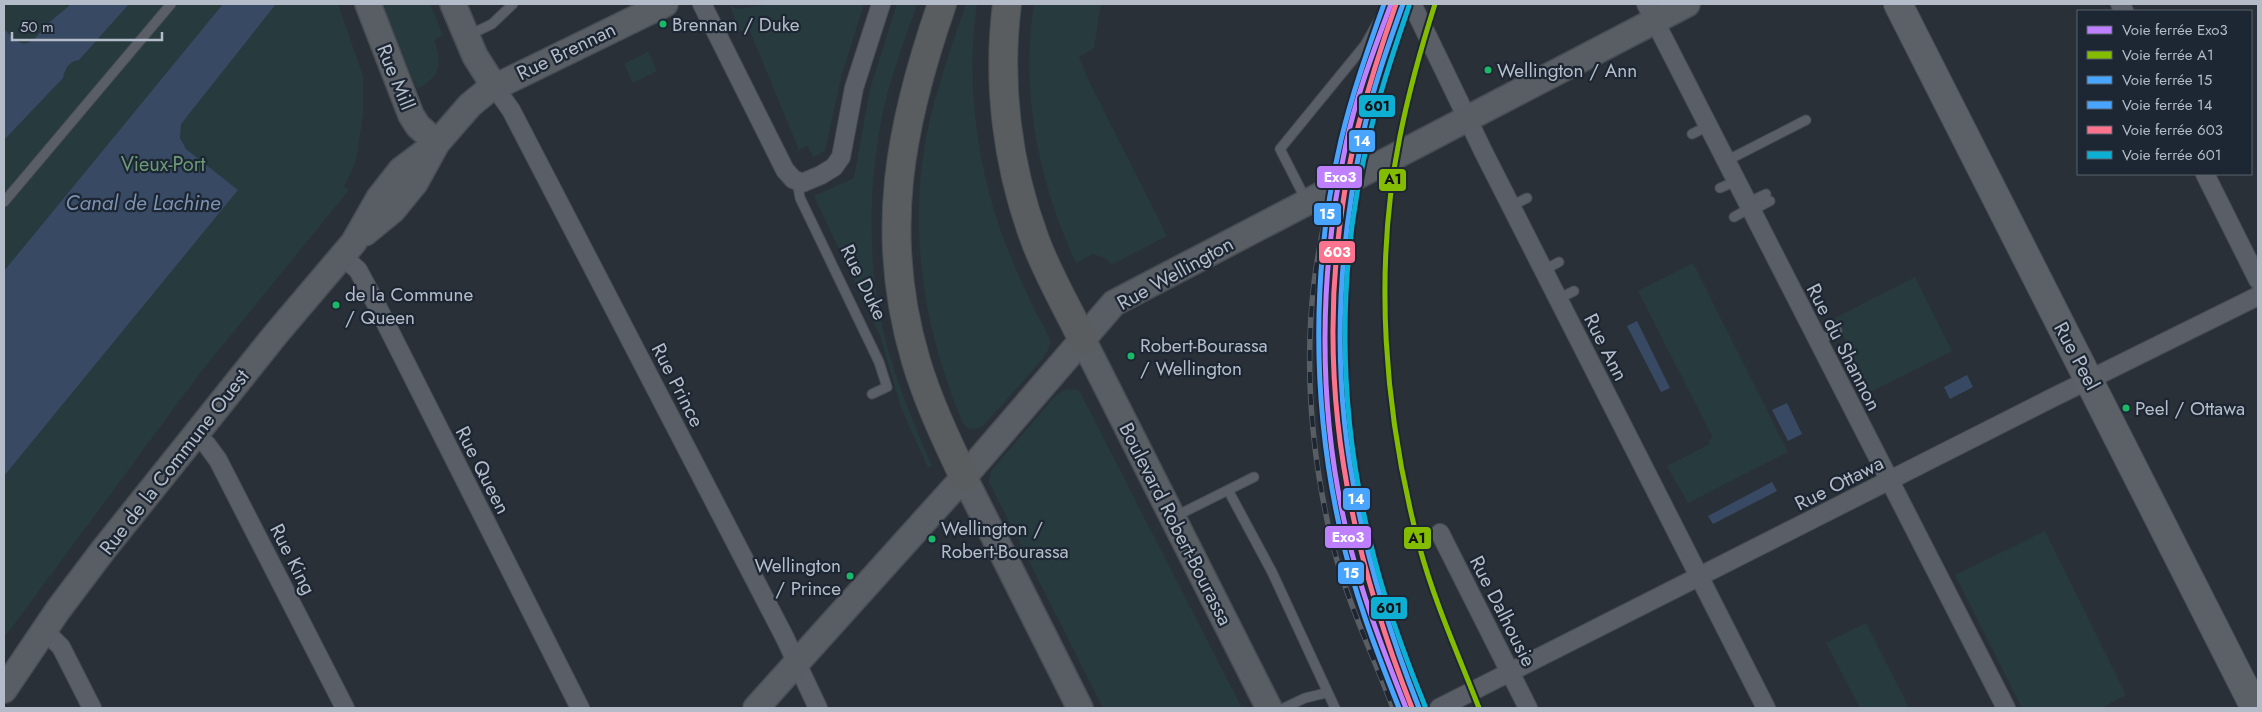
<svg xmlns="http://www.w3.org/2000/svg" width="2262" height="712" font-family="Jost,sans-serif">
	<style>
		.green { fill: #273a3e }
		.water { fill: #384963 }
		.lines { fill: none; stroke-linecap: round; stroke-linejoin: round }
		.lane-casing { stroke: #484c53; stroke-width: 11 }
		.street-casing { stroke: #484c53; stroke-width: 20 }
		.secondary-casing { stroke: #484c53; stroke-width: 28 }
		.primary-casing { stroke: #484c55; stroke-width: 30 }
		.highway-casing { stroke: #474c53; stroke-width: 30 }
		.lane { stroke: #5a5e66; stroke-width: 9 }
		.street { stroke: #5a5e66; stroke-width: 18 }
		.secondary { stroke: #595d64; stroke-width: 25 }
		.primary { stroke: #5c6168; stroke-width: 28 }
		.highway { stroke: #5a5d60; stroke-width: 28 }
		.rail-casing { stroke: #595d64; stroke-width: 5.5 }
		.rail { stroke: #1d2633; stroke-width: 4; stroke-dasharray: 11; stroke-linecap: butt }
		.rail-1-casing { stroke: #1d2633; stroke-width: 9 }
		.rail-2-casing { stroke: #1d2633; stroke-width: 9 }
		.rail-3-casing { stroke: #1d2633; stroke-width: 9 }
		.rail-4-casing { stroke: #1d2633; stroke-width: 9 }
		.rail-5-casing { stroke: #1d2633; stroke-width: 9 }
		.rail-6-casing { stroke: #1d2633; stroke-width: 9 }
		.rail-1 { stroke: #bf80ff; stroke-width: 5 }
		.rail-2 { stroke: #84bd00; stroke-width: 5 }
		.rail-3 { stroke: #48a4fd; stroke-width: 5 }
		.rail-4 { stroke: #48a4fd; stroke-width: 5 }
		.rail-5 { stroke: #fc738d; stroke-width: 5 }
		.rail-6 { stroke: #0dafd3; stroke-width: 5 }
		.bus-dot { fill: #1ab867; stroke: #1d2633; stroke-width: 2 }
		.labels { text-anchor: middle; stroke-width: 4.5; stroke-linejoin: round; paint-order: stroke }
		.bus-label { font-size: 19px; fill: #b4bcc9; stroke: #1d2633; text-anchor: start }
		.street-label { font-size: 20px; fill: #b4bcc9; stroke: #1d2633 }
		.park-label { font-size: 20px; fill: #6b9a76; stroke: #1d2633 }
		.water-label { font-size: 21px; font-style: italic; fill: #7c92b1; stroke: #1d2633 }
		.line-badge { stroke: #1d2633; stroke-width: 2 }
		.badge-label { font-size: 14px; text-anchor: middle; font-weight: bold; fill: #fff }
		.pale-badge-label { font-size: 14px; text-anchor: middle; font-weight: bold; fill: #111 }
	</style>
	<rect width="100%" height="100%" fill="#2a3038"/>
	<!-- green -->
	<path class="green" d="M4,4H338L363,76V115L357,154L354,166L344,186L349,190L200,373L4,638Z
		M381,4H430L443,35L434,40C443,63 440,78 417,89Z
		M774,4H864L842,74L825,151L813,157L808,146L799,150L749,29L738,32L731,6L737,9Z
		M897,4H917C905,39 891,75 883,112C868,185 867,266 885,338C896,382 914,424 932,466L928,468L900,405L881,338L814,196L854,178L870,89Z
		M966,4H977C965,85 978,174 1008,250C1017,273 1027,294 1038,316C1043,325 1048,333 1051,343L1047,352L1040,362L984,425C977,430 969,431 963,423C925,334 908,234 926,138C935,92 951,48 966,4Z
		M1034,4H1101L1094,48L1079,57L1087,77L1167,236L1111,265L1107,259L1093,254L1076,263C1039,183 1020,92 1034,4Z
		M648,52L657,71L633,83L624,64Z
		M1693,263L1788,452L1688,503L1667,466L1710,444L1708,440L1713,438L1638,291Z
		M1915,277L1952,351L1870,392L1835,318Z
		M1067,389L1078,390L1081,394L1242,708H1103L989,482L991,471L1056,395Z
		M2045,531L2126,695L2102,708H2022L1955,575Z
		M1866,623L1909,708H1860L1826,643Z"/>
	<!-- water -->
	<path class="water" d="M71,4H129L79,60C69,61 65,69 63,78L4,140V29C28,55 30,42 50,22C57,15 65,10 71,4Z
		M223,4H276L181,124L180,138L186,149L238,190L4,476V271Z
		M1637,321L1670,388L1661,392L1627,326Z
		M1967,375L1973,387L1950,399L1944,387Z
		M1787,403L1802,434L1788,441L1772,410Z
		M1772,482L1777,491L1713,524L1708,516Z"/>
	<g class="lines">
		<defs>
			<path id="lane" d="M467,36L492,24L513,4
				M1371,40L1411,4
				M1692,134L1708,126
				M1726,161L1806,120
				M797,181L800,198L879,362L887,387L872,394
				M1720,188L1736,181
				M1306,200L1280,149L1365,45L1382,15L1393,4
				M4,202L171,4
				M1747,203L1766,194
				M1511,206L1527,198
				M1751,211L1770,201
				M1734,217L1750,208
				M1544,270L1559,262
				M1558,299L1574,291
				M1817,341L1837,331
				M1228,490L1272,572L1335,708
				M1174,517L1254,477
				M1284,708L1305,698L1326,693"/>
			<path id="street" d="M702,4L785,170L793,179L802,183L821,175L834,167L841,157L854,88L881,4
				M1412,4L1484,153L1766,708
				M1646,4L2006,708
				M2120,4L2124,11
				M494,86L511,110L784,636L818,708
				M2205,174L2258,280
				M342,256L358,270L375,302L580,708
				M195,435L207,445L218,460L345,708
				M1440,533L1528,708
				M44,630L61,647L92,708
				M1439,708L2052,398L2258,296"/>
			<path id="secondary" d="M368,4L411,115L418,126L437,143
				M453,4L475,56L494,86
				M365,233L393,210L415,183L437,143L470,105L487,91L665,4
				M1083,340L1269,708
				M964,477L1080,708
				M4,690L58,610L104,549L276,334L354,242L379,198L401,170L437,143
				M756,708L964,477L1114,303L1687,4"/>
			<path id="primary" d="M1898,4L2255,708"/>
			<path id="highway" d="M942,4C900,125 878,234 916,361C928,401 946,439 964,477
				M1007,4C997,83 1007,165 1035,240C1048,275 1067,307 1083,340"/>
		</defs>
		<!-- lane casing -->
		<use href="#lane" class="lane-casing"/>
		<!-- street casing -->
		<use href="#street" class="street-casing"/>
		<!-- secondary casing -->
		<use href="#secondary" class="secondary-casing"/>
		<!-- primary casing -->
		<use href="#primary" class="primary-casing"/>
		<!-- highway casing -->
		<use href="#highway" class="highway-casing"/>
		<!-- lane -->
		<use href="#lane" class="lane"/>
		<!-- street -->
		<use href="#street" class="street"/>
		<!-- secondary -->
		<use href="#secondary" class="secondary"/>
		<!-- primary -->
		<use href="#primary" class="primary"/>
		<!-- highway -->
		<use href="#highway" class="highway"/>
		<defs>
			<path id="rail" d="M1367,71C1345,141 1323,211 1314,283C1304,369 1312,458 1332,542C1346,599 1372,653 1393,708"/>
		</defs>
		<!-- rail casing -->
		<use href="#rail" class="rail-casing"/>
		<!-- rail -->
		<use href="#rail" class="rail"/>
		<defs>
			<path id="rail-1" d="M1391,4C1374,50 1356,96 1346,144C1319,270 1317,404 1346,529C1360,591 1383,650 1406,708"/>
			<path id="rail-2" d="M1435,4C1421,48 1409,91 1400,136C1373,270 1384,413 1419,545C1434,601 1458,654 1479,708"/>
			<path id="rail-3" d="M1384,4C1368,49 1352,94 1341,140C1311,267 1312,403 1340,529C1353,591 1376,650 1399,708"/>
			<path id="rail-4" d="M1403,4C1388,46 1373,87 1364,130C1317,340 1341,510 1419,708"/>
			<path id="rail-5" d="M1396,4C1382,44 1369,85 1358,127C1308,331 1336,515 1412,708"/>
			<path id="rail-6" d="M1409,6C1395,47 1381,87 1371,129C1336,262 1337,407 1370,541C1383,597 1403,652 1425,706"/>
		</defs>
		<!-- rail-1 casing -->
		<use href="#rail-1" class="rail-1-casing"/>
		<!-- rail-2 casing -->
		<use href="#rail-2" class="rail-2-casing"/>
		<!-- rail-3 casing -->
		<use href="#rail-3" class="rail-3-casing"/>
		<!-- rail-4 casing -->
		<use href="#rail-4" class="rail-4-casing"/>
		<!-- rail-5 casing -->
		<use href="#rail-5" class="rail-5-casing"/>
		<!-- rail-6 casing -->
		<use href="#rail-6" class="rail-6-casing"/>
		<!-- rail-1 -->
		<use href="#rail-1" class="rail-1"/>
		<!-- rail-2 -->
		<use href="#rail-2" class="rail-2"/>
		<!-- rail-3 -->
		<use href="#rail-3" class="rail-3"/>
		<!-- rail-4 -->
		<use href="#rail-4" class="rail-4"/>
		<!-- rail-5 -->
		<use href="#rail-5" class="rail-5"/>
		<!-- rail-6 -->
		<use href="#rail-6" class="rail-6"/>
	</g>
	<!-- markers -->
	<g class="bus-dot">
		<circle cx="663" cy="24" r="4.5"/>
		<circle cx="1488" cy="70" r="4.5"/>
		<circle cx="336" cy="305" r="4.5"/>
		<circle cx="1131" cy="356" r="4.5"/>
		<circle cx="2126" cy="408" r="4.5"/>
		<circle cx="932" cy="539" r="4.5"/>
		<circle cx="850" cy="576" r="4.5"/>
	</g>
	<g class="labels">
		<!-- bus labels -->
		<g class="bus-label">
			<text x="672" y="31">Brennan / Duke</text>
			<text x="1497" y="77">Wellington / Ann</text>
			<text x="345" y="301">de la Commune<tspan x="345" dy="23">/ Queen</tspan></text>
			<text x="1140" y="352">Robert-Bourassa<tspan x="1140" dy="23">/ Wellington</tspan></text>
			<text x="2135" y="415">Peel / Ottawa</text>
			<text x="941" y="535">Wellington /<tspan x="941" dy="23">Robert-Bourassa</tspan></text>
			<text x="841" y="572" text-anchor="end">Wellington<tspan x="841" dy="23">/ Prince</tspan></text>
		</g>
		<!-- street labels -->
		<g class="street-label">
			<text transform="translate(566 51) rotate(-26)" y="7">Rue Brennan</text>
			<text transform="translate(396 77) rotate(68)" y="7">Rue Mill</text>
			<text transform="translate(1175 273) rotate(-29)" y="7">Rue Wellington</text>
			<text transform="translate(864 282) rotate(64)" y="7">Rue Duke</text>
			<text transform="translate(1606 347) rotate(63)" y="7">Rue Ann</text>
			<text transform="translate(1844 347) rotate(63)" y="7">Rue du Shannon</text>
			<text transform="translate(2077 356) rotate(62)" y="7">Rue Peel</text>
			<text transform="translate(678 385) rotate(63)" y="7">Rue Prince</text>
			<text transform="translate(174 462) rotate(-52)" y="7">Rue de la Commune Ouest</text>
			<text transform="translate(483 470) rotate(63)" y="7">Rue Queen</text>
			<text transform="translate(1839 483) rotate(-27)" y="7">Rue Ottawa</text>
			<text transform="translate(1176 524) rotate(63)" y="7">Boulevard Robert-Bourassa</text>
			<text transform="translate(293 559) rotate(63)" y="7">Rue King</text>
			<text transform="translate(1503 611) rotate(63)" y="7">Rue Dalhousie</text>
		</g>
		<!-- park labels -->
		<g class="park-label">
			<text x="163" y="171">Vieux-Port</text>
		</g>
		<!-- water labels -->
		<g class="water-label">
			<text x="143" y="210">Canal de Lachine</text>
		</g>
	</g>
	<g class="line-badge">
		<rect x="1358" y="94" width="38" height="24" rx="5" fill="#0dafd3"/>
		<rect x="1348" y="129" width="28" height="24" rx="5" fill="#48a4fd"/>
		<rect x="1316" y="165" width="47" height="24" rx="5" fill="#bf80ff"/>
		<rect x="1378" y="168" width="29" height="24" rx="5" fill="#84bd00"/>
		<rect x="1313" y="202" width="29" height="24" rx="5" fill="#48a4fd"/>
		<rect x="1318" y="240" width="38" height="24" rx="5" fill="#fc738d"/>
		<rect x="1342" y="487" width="29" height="24" rx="5" fill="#48a4fd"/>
		<rect x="1324" y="525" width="48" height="24" rx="5" fill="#bf80ff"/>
		<rect x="1403" y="526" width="29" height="24" rx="5" fill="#84bd00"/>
		<rect x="1337" y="561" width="28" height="24" rx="5" fill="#48a4fd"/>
		<rect x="1370" y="596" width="38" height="24" rx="5" fill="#0dafd3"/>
	</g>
	<g class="badge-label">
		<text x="1362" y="146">14</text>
		<text x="1340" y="182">Exo3</text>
		<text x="1327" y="219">15</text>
		<text x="1337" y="257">603</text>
		<text x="1356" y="504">14</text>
		<text x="1348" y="542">Exo3</text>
		<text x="1351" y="578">15</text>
	</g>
	<g class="pale-badge-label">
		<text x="1377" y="111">601</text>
		<text x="1393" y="184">A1</text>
		<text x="1417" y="543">A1</text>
		<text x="1389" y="613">601</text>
	</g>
	<!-- border -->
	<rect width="2262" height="712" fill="none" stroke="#b4bcc9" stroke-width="10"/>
	<!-- legend -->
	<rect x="2077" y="10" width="175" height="165" fill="#1d2633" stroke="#59626f"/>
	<rect x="2087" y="26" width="25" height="8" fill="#bf80ff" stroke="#59626f"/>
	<text x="2122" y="35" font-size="15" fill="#b4bcc9">Voie ferrée Exo3</text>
	<rect x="2087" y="51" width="25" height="8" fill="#84bd00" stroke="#59626f"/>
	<text x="2122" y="60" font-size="15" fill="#b4bcc9">Voie ferrée A1</text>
	<rect x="2087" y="76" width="25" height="8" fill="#48a4fd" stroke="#59626f"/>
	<text x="2122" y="85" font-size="15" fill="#b4bcc9">Voie ferrée 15</text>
	<rect x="2087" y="101" width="25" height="8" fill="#48a4fd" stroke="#59626f"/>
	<text x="2122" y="110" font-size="15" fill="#b4bcc9">Voie ferrée 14</text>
	<rect x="2087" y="126" width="25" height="8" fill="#fc738d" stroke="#59626f"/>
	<text x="2122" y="135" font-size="15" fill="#b4bcc9">Voie ferrée 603</text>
	<rect x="2087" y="151" width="25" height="8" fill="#0dafd3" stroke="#59626f"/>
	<text x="2122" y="160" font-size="15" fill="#b4bcc9">Voie ferrée 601</text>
	<!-- scale -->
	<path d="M12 32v8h150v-8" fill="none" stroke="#b4bcc9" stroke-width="2.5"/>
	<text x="20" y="32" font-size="15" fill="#b4bcc9" stroke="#1d2633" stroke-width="4" paint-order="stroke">50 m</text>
</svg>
